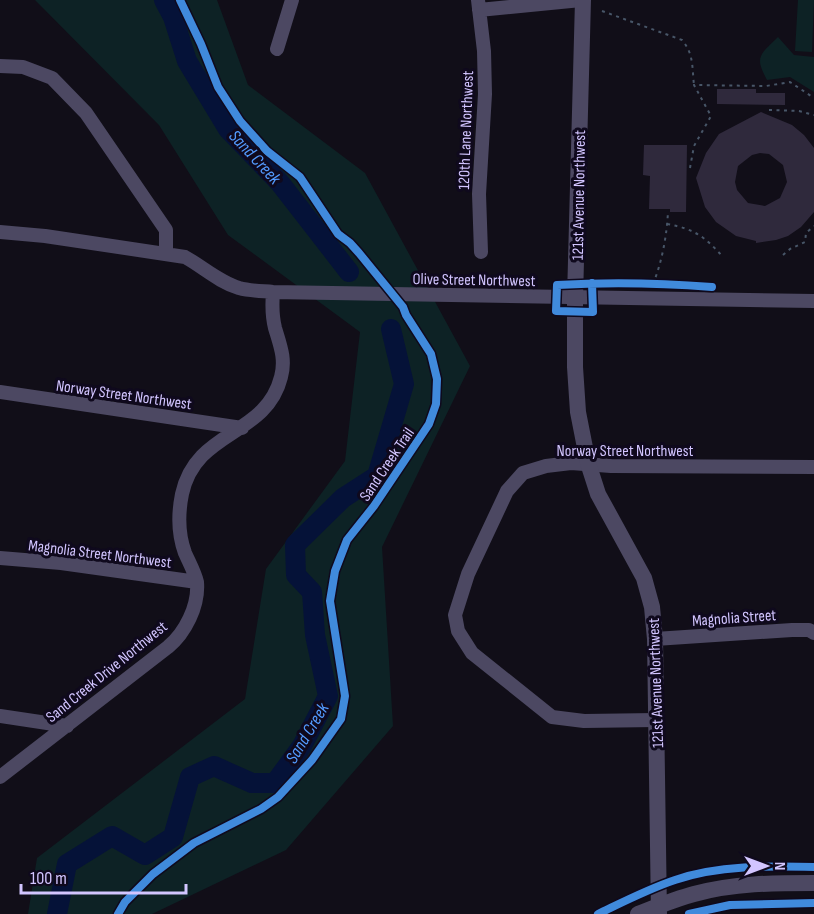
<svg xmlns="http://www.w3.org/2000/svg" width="814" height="914" font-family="'Sofia Sans Condensed',sans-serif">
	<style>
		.green { fill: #0d2225 }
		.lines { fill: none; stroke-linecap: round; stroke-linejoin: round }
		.river { stroke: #051238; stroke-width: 20 }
		.building { fill: #2f293c; fill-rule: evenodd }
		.path { stroke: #485668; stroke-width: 2; stroke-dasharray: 3 4.5; stroke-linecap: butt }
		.minor { stroke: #4c4862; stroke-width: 14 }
		.tertiary { stroke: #4c4862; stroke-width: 16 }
		.cycleway-casing { stroke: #0f091d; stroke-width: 11 }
		.cycleway { stroke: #408adc; stroke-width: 8 }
		.labels { text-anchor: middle; stroke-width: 6; stroke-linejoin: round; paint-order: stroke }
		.street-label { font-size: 16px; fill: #d2c5ff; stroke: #0f091d }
		.water-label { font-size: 18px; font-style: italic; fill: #539bff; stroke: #0f091d }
	</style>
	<rect width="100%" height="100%" fill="#110e18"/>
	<!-- green -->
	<path class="green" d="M35,0H217L248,85L365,173L470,366L382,547L393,726L286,850L152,914H28L37,858L245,699L266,569L345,461L360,332L228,235L159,125Z
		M798,0H814L812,52L795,51Z
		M778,37L794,55L814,57V92L790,77L767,80C754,56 760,55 778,37Z"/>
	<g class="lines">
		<!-- river -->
		<path class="river" d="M164,0L173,17L187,61L228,129L280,183L349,272
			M57,914L67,864L112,836L145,855L173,837L190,777L214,766L252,783H275L302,746L328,696L315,635L312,592L296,575L295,545L343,498L377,476L404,384L391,329"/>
	</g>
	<!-- building -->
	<path class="building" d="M717,89H756V93H785V105L717,104Z
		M761,112L792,125L804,135L814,148V212L801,227L788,236L776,240L756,243V241L736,236L716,222L705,207L696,178L706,153L719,134ZM760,153L769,154L783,165L787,182L780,198L765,206L748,203L737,190L735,182L738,166L752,155Z
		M644,145H687L686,212H670V209H649L650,176L643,175Z"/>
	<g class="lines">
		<!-- path -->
		<path class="path" d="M602,11L682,40C694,54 692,68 694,85
			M769,110L799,111L814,115
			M690,168L694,146L711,116L694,85L766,86L790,82L814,98
			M667,224C695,229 705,237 723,257
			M783,255L790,249L805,242L806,233L814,226
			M653,284C662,262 667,235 668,211"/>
		<!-- minor -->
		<path class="minor" d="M478,0L484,51L485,94L479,194L481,252
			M479,10L581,0
			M277,49L292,0
			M0,66L23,67L52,78L86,113L166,230V254
			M0,232L45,236L185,257C203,267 219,282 239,288C250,291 262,291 273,292L814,301
			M0,392L242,428
			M0,558L61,563L197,582
			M655,639L792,630H809L814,633
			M0,716L67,726
			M656,720L584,721L552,717L472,653L458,631L455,615L468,574L507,491L523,473L546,466L571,463L611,466L814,467
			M0,777L168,647C185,633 199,606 197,582C195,573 189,562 185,553C178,534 178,514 182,494C196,429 266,437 281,377C286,359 280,345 275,328C272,316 272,304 273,292"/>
		<!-- tertiary -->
		<path class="tertiary" d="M583,0L575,298V367L578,412L588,463L598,494L644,578L652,607L655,639L659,914
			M638,914C656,907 675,899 694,894C734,883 774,883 814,883"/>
		<defs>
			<path id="cycleway" d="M592,283L593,312L556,311L557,285C608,282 661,283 712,287
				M118,914L125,902L153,874L194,843L261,809L278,797L312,760L341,719L345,696L330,601L335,571L347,540L374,506L429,424L436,404L437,379L431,354L406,315L403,307L359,253L350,243L338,234L300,177L267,151L240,121L218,87L201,44L180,0
				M598,914C623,902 648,889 675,880C718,865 769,866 814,867
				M689,914L730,905L814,903"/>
		</defs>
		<!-- cycleway casing -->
		<use href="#cycleway" class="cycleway-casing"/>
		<!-- cycleway -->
		<use href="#cycleway" class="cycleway"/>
	</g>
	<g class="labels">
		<!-- street labels -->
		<g class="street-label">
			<text transform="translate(465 130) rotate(-88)" y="6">120th Lane Northwest</text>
			<text transform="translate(578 195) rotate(-89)" y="6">121st Avenue Northwest</text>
			<text transform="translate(474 279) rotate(1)" y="6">Olive Street Northwest</text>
			<text transform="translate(124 394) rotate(8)" y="6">Norway Street Northwest</text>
			<text x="625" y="456">Norway Street Northwest</text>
			<text transform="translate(386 464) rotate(-56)" y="6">Sand Creek Trail</text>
			<text transform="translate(100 553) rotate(7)" y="6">Magnolia Street Northwest</text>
			<text transform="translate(734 617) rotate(-4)" y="6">Magnolia Street</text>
			<text transform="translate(106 671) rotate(-39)" y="6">Sand Creek Drive Northwest</text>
			<text transform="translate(655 683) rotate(-92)" y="6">121st Avenue Northwest</text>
		</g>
		<!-- water labels -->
		<g class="water-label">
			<text transform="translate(255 157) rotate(47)" y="6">Sand Creek</text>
			<text transform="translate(307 733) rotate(-59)" y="6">Sand Creek</text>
		</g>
	</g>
	<!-- north arrow -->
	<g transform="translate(766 866) rotate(90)" stroke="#0f091d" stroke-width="4.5" paint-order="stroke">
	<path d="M0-4.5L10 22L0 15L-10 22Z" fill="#d2c5ff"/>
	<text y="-9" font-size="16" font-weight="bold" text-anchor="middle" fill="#d2c5ff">N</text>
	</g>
	<!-- scale -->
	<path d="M21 884v9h165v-9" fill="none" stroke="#d2c5ff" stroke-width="3"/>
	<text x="30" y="884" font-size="18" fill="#d2c5ff" stroke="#0f091d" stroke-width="4.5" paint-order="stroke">100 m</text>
</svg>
